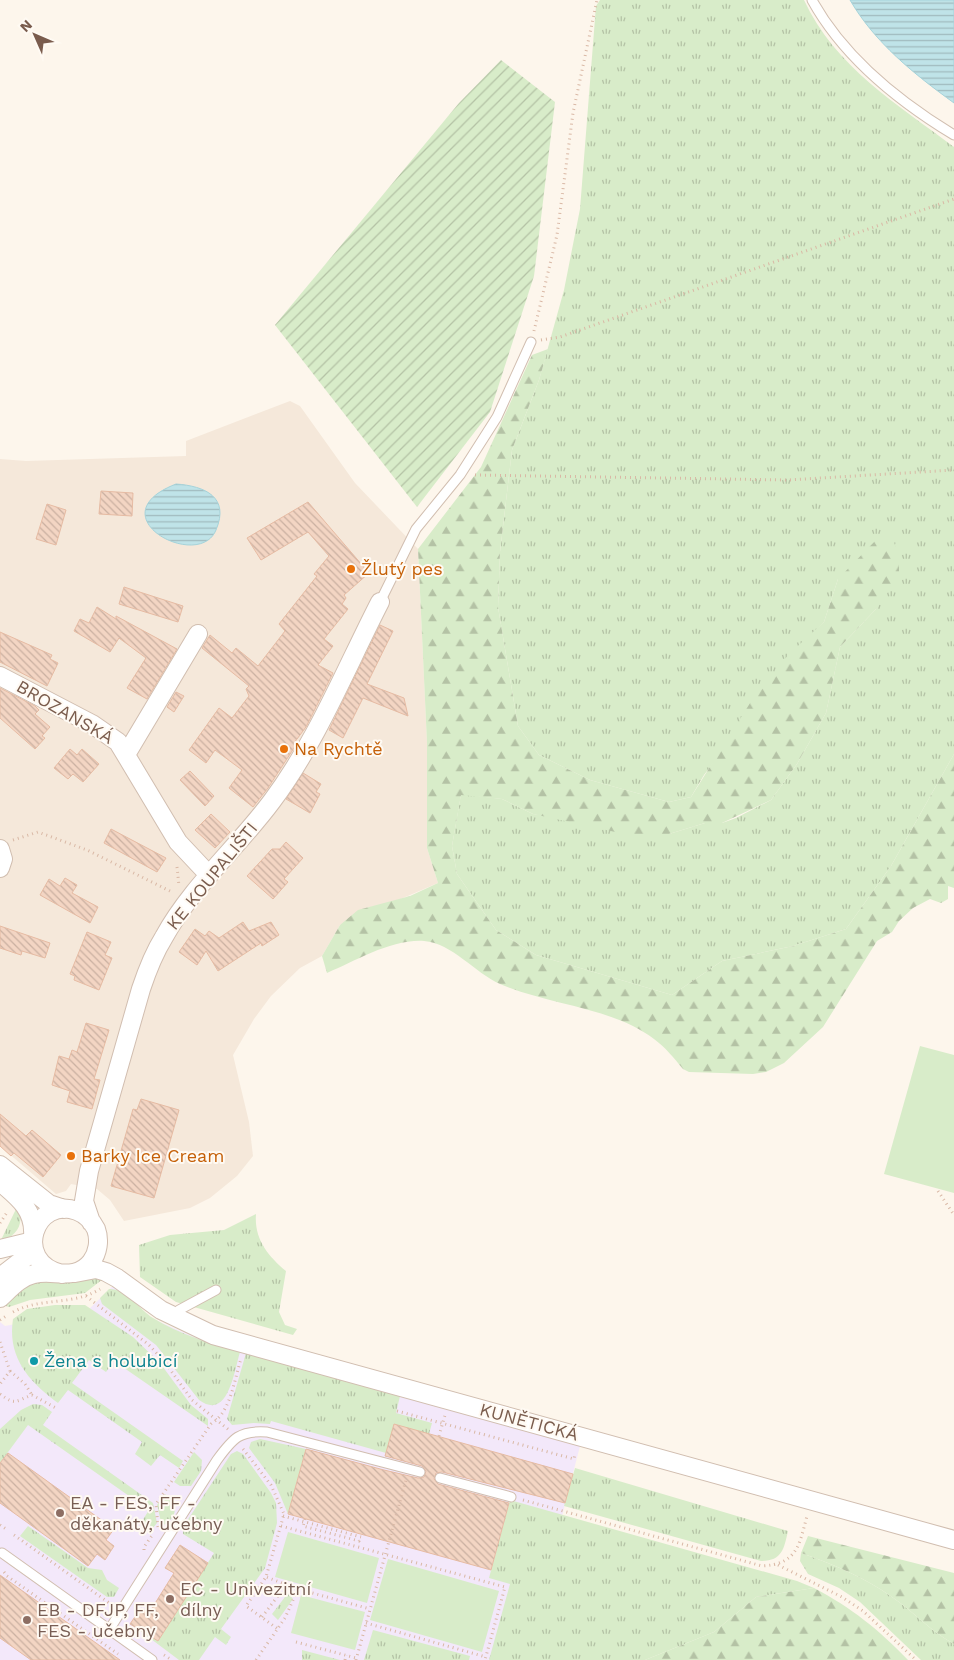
<svg xmlns="http://www.w3.org/2000/svg" width="954" height="1660" font-family="'Work Sans',sans-serif">
	<style>
		.residential { fill: #f5e8da }
		.education { fill: #f3e8fa }
		.grass { fill: url(#grass-tufts) }
		.forest { fill: url(#forest-firs) }
		.garden { fill: url(#garden-furrows) }
		.pitch { fill: #d8ecc9 }
		.water { fill: url(#water-rules); stroke: #a5d3da }
		.building { fill: url(#building-back-hatch); stroke: #e6bba3 }
		.lines { fill: none; stroke-linecap: round; stroke-linejoin: round }
		.lane-casing { stroke: #d1beb0; stroke-width: 11 }
		.street-casing { stroke: #d1beb0; stroke-width: 20 }
		.path { stroke: #d9b8a5; stroke-width: 3; stroke-dasharray: 1 4; stroke-linecap: butt }
		.lane { stroke: #fff; stroke-width: 9 }
		.street { stroke: #fff; stroke-width: 18 }
		.path-bridge { stroke: #d9b8a5; stroke-width: 3; stroke-dasharray: 1 4; stroke-linecap: butt }
		.food-dot { fill: #e8710a; stroke: #fffaf3; stroke-width: 2 }
		.culture-dot { fill: #0f9aa8; stroke: #fffaf3; stroke-width: 2 }
		.education-dot { fill: #8d6e63; stroke: #fffaf3; stroke-width: 2 }
		.labels { text-anchor: middle; stroke-width: 4; stroke-linejoin: round; paint-order: stroke }
		.food-label { font-size: 18px; fill: #c56008; stroke: #fffaf3; text-anchor: start }
		.street-label { font-size: 18px; fill: #7a5c4d; stroke: #fffaf3 }
		.culture-label { font-size: 18px; fill: #0d838f; stroke: #fffaf3; text-anchor: start }
		.education-label { font-size: 18px; fill: #785e54; stroke: #fffaf3; text-anchor: start }
	</style>
	<defs>
		<pattern id="grass-tufts" width="24" height="20" patternUnits="userSpaceOnUse" patternTransform="scale(1.25)"><rect width="24" height="20" fill="#d8ecc9"/><path d="M3 7l-1-3M5 7V3M7 7l1-3M15 17l-1-3M17 17v-4M19 17l1-3" fill="none" stroke="#b4c2a5"/></pattern>
		<pattern id="forest-firs" width="22" height="20" patternUnits="userSpaceOnUse" patternTransform="scale(1.25)"><rect width="22" height="20" fill="#d8ecc9"/><path d="M5 1l3.5 6h-7zM16 11l3.5 6h-7z" fill="#b4c2a5"/></pattern>
		<pattern id="garden-furrows" width="10" height="10" patternUnits="userSpaceOnUse" patternTransform="scale(1.25)"><rect width="10" height="10" fill="#d8ecc9"/><path d="M-1 1l2-2M0 10L10 0M9 11l2-2" fill="none" stroke="#b4c2a5"/></pattern>
		<pattern id="water-rules" width="6" height="5" patternUnits="userSpaceOnUse" patternTransform="scale(1.25)"><rect width="6" height="5" fill="#bfe3e8"/><path d="M0 2.5h6" fill="none" stroke="#a0bbbe"/></pattern>
		<pattern id="building-back-hatch" width="6" height="6" patternUnits="userSpaceOnUse" patternTransform="scale(1.25)"><rect width="6" height="6" fill="#f3d5c3"/><path d="M-1 5l2 2M0 0l6 6M5-1l2 2" fill="none" stroke="#cab0a1"/></pattern>
	</defs>
	<rect width="100%" height="100%" fill="#fdf6ec"/>
	<!-- residential -->
	<path class="residential" d="M290,401L300,406L355,483L418,549L427,743V848L438,883L340,925L322,956L300,968L271,996L254,1019L233,1055L249,1122L253,1156L237,1176L210,1198L190,1208L124,1221L110,1200L97,1189L71,1184L66,1191L56,1194L0,1146V459L26,461L186,456V441Z"/>
	<!-- education -->
	<path class="education" d="M113,1286L151,1318L210,1344L580,1446L525,1660H0V1322L5,1326L87,1311Z"/>
	<!-- grass -->
	<path class="grass" d="M600,0H804C835,67 897,104 954,147V754L891,866L846,929L793,946L722,961L672,995L536,955L496,930L457,874L452,846L461,794L502,799L533,814L669,834L705,823H722L736,818L771,800L797,764L826,713L840,647L877,608L838,579L824,622L809,638L704,775L691,797L669,802L590,780L539,755L518,726L498,607L500,552L512,450L539,380L564,290L580,209L596,6Z
		M17,1207C26,1224 16,1236 0,1242Z
		M256,1214C254,1239 268,1256 286,1271L279,1312L285,1325L297,1329L293,1335L176,1302L140,1277L139,1245L170,1235L224,1230Z
		M90,1276L103,1279L85,1293L30,1300L9,1307L0,1304L31,1281L73,1283Z
		M109,1289C126,1288 140,1310 153,1318C179,1334 212,1344 240,1352C234,1372 228,1421 199,1400L156,1345L102,1304L100,1298Z
		M55,1305H85L133,1337L160,1363L191,1405L208,1419V1426L114,1361L106,1372L89,1360L72,1383L183,1461L179,1468L160,1455L151,1466L135,1454L142,1442L68,1390L58,1403C29,1382 7,1357 13,1319L27,1309Z
		M246,1353L400,1396L396,1413L432,1423L429,1434L386,1453L271,1421L270,1424L254,1423L232,1425L227,1419Z
		M33,1404L42,1405L52,1412L43,1425L153,1503L157,1523L153,1528L142,1521L149,1510L28,1425L0,1463V1429L21,1410Z
		M260,1439L306,1449L288,1514L275,1483L249,1448L251,1442Z
		M237,1451L243,1454L271,1493L276,1503L277,1523L265,1568L221,1629L231,1637L226,1645L215,1637L199,1660H179L131,1624L158,1641L214,1553L183,1534V1527L231,1454Z
		M194,1452L202,1460L201,1471L191,1486H180L174,1482Z
		M575,1468L788,1531C784,1549 782,1561 761,1561L564,1506Z
		M165,1494C179,1505 178,1517 162,1526L157,1505Z
		M510,1500L797,1581L814,1588L756,1597L714,1632L645,1660H489L510,1584L489,1578Z
		M28,1526L88,1568L102,1570L107,1580L119,1588L114,1597H107L20,1536Z
		M801,1553C833,1564 864,1577 892,1597C914,1612 930,1631 954,1644V1660H921L860,1602L839,1588L808,1574L800,1561Z
		M288,1593L293,1599L278,1620L272,1614Z
		M373,1630L470,1656L469,1660H364Z
		M302,1650L340,1660H302Z"/>
	<!-- forest -->
	<path class="forest" d="M548,349L539,380L512,450L500,552L498,607L518,726L539,755L590,780L669,802L691,797L752,700L789,654L824,622L838,579L877,539L893,540L899,555V576L877,608L840,647L826,713L797,764L771,800L722,823H705L669,834L629,835L533,814L502,799L461,795L452,846L457,874L496,930L536,955L672,995L722,961L793,946L846,929L891,866L954,754V888L948,886V899L941,903L930,899L913,908L899,921L892,932L877,941L823,1027L784,1063L766,1072L753,1074L689,1072L683,1069C674,1058 665,1047 654,1039C612,1007 548,1005 500,984C475,973 452,943 424,941C391,939 356,961 327,973L322,956L340,925L358,910L410,896L438,883L427,848V743L418,549L481,467L532,355Z
		M808,1536L954,1573V1644C930,1631 914,1612 892,1597C864,1577 833,1564 801,1553Z
		M814,1588C852,1608 878,1629 908,1660H645L714,1632L756,1597Z"/>
	<!-- garden -->
	<path class="garden" d="M501,60L555,102L534,276L490,412L417,507L275,325L459,103Z"/>
	<!-- pitch -->
	<path class="pitch" d="M920,1046L954,1055V1193L884,1174Z
		M288,1532L379,1558L367,1603L275,1577Z
		M388,1559L499,1591L482,1652L370,1620Z
		M301,1595L365,1612L355,1650L291,1633Z"/>
	<!-- water -->
	<path class="water" d="M850,0H954V103C914,74 875,43 850,0Z
		M176,484C205,486 230,497 216,530C199,572 94,516 176,484Z"/>
	<!-- building -->
	<path class="building" d="M101,491L133,493L132,516L99,514Z
		M308,502L369,573L344,595L346,598L342,604L348,609L324,639L333,646L318,665L333,673L306,727L294,743L296,744L294,748L268,788L253,807L229,788L242,770L215,750L206,763L189,750L219,708L232,718L249,696L246,689L249,686L202,648L210,635L232,653L236,648L258,666L285,631L279,624L317,576L314,574L329,556L308,532L261,560L247,538Z
		M47,504L66,510L56,545L36,539Z
		M124,587L183,606L178,622L119,604Z
		M97,607L116,619V616L177,649L147,699L127,688L146,658L119,638L110,652L74,631L80,619L89,623Z
		M380,625L393,631L367,684L404,698L408,716L363,698L343,738L329,730Z
		M0,632L52,655L50,659L58,663L47,686L0,662Z
		M0,688L35,706L39,710L35,714L50,727L42,736L45,738L35,749L0,718Z
		M176,692L184,696L174,712L167,707Z
		M70,749L77,755L82,749L99,764L83,782L73,774L68,779L54,768Z
		M190,771L214,796L205,806L180,780Z
		M303,773L321,784L316,792L320,794L310,813L286,799Z
		M211,814L230,832L215,848L195,830Z
		M111,829L166,858L157,872L104,843Z
		M286,842L303,858L284,879L288,882L273,899L247,876L272,849H280Z
		M65,878L77,885L72,893L98,907L90,923L40,895L49,879L60,886Z
		M243,922L249,931L271,922L279,935L262,946L261,943L218,971L206,951L197,965L179,952L195,929L205,936L209,931L219,938Z
		M0,926L50,943L45,958L22,951L21,955L0,948Z
		M87,932L111,942L105,955L112,958L99,990L74,980L75,976L70,974Z
		M86,1023L109,1030L94,1079L100,1080L92,1109L67,1102L70,1091L52,1085L59,1056L69,1059L72,1050L77,1052Z
		M141,1099L179,1110L154,1198L111,1186L133,1109L137,1110Z
		M0,1114L26,1136L32,1130L61,1155L43,1177L14,1153L11,1156L0,1146Z
		M394,1424L573,1474L565,1503L442,1472L436,1473L434,1479L438,1484L509,1503L491,1570L288,1514L306,1449L384,1470L418,1478L424,1477L426,1471L422,1466L385,1456Z
		M8,1453L114,1529L106,1540L114,1546L105,1560L97,1554L88,1566L0,1503V1463Z
		M180,1545L208,1563L158,1641L130,1624L141,1608L149,1613L174,1573L165,1568Z
		M0,1575L120,1660H31L0,1638Z"/>
	<g class="lines">
		<defs>
			<path id="lane" d="M812,0C844,58 898,101 954,135
				M380,602L416,529L460,475L497,417L531,342
				M175,1318L179,1310L216,1290
				M440,1478L511,1497
				M2,1553L152,1660
				M109,1630L217,1460C233,1438 240,1430 267,1432L420,1472"/>
			<path id="street" d="M0,676L92,724L118,742L178,842L209,875
				M127,753L198,634
				M0,849L3,859L0,868
				M0,1165L49,1204L64,1209
				M0,1182C18,1197 35,1210 33,1236
				M91,1222L84,1201L89,1171L141,989C147,971 154,953 164,937C192,886 238,847 272,801C317,741 346,668 380,602
				M0,1249L33,1241
				M75,1273L96,1269L106,1272L117,1278L161,1310L213,1335L954,1540
				M0,1277L34,1251
				M0,1298C10,1289 20,1277 34,1274C54,1269 75,1282 91,1262C98,1253 100,1240 96,1229C92,1221 85,1214 77,1211C35,1195 11,1262 62,1274"/>
		</defs>
		<!-- lane casing -->
		<use href="#lane" class="lane-casing"/>
		<!-- street casing -->
		<use href="#street" class="street-casing"/>
		<!-- path -->
		<path class="path" d="M534,331L557,235L573,113L597,0
			M541,340L560,337L954,199
			M475,475L788,480L954,470
			M13,840L38,832L87,850L172,892
			M177,867L179,886
			M938,1191L954,1215
			M0,1223L8,1211
			M86,1296L149,1345L164,1361L192,1400L229,1430
			M13,1312C41,1297 73,1306 100,1289
			M0,1320L8,1315
			M0,1342L10,1371L0,1384
			M10,1371L25,1384L32,1395
			M0,1394C16,1406 15,1401 32,1395L56,1408
			M397,1411L574,1459L575,1453
			M439,1436L445,1415
			M243,1449L271,1485L284,1514L266,1577L246,1606L278,1629
			M523,1500L762,1566C797,1564 799,1546 807,1516
			M283,1516L361,1537
			M0,1525L6,1529
			M281,1526L505,1587L485,1660
			M158,1527L156,1504L211,1424C231,1412 234,1380 241,1359
			M14,1535L112,1605
			M144,1550V1547L153,1534
			M778,1565L842,1597L863,1611L916,1660
			M4,1572L7,1576L118,1654
			M298,1589L370,1609
			M262,1617L286,1585
			M366,1623L486,1657
			M296,1642L356,1658
			M164,1655L172,1660
			M256,1660L285,1618L298,1589L266,1577
			M345,1660L346,1655
			M356,1660L406,1480"/>
		<!-- lane -->
		<use href="#lane" class="lane"/>
		<!-- street -->
		<use href="#street" class="street"/>
		<!-- path-bridge -->
		<path class="path-bridge" d="M305,1519L303,1526L359,1541L361,1537"/>
	</g>
	<!-- markers -->
	<g class="food-dot">
		<circle cx="351" cy="569" r="5"/>
		<circle cx="284" cy="749" r="5"/>
		<circle cx="71" cy="1156" r="5"/>
	</g>
	<circle class="culture-dot" cx="34" cy="1361" r="5"/>
	<g class="education-dot">
		<circle cx="60" cy="1513" r="5"/>
		<circle cx="170" cy="1599" r="5"/>
		<circle cx="27" cy="1620" r="5"/>
	</g>
	<g class="labels">
		<!-- food labels -->
		<g class="food-label">
			<text x="361" y="575">Žlutý pes</text>
			<text x="294" y="755">Na Rychtě</text>
			<text x="81" y="1162">Barky Ice Cream</text>
		</g>
		<!-- street labels -->
		<g class="street-label">
			<text transform="translate(65 712) rotate(30)" y="6">BROZANSKÁ</text>
			<text transform="translate(212 876) rotate(-51)" y="6">KE KOUPALIŠTI</text>
			<text transform="translate(529 1422) rotate(15)" y="6">KUNĚTICKÁ</text>
		</g>
		<!-- culture labels -->
		<g class="culture-label">
			<text x="44" y="1367">Žena s holubicí</text>
		</g>
		<!-- education labels -->
		<g class="education-label">
			<text x="70" y="1509">EA - FES, FF -<tspan x="70" dy="21">děkanáty, učebny</tspan></text>
			<text x="180" y="1595">EC - Univezitní<tspan x="180" dy="21">dílny</tspan></text>
			<text x="37" y="1616">EB - DFJP, FF,<tspan x="37" dy="21">FES - učebny</tspan></text>
		</g>
	</g>
	<!-- north arrow -->
	<g transform="translate(35 35) rotate(315)" stroke="#fffaf3" stroke-width="4" paint-order="stroke">
	<path d="M0-4L9 19L0 12L-9 19Z" fill="#7a5c4d"/>
	<text y="-8" font-size="14" font-weight="bold" text-anchor="middle" fill="#7a5c4d">N</text>
	</g>
</svg>
